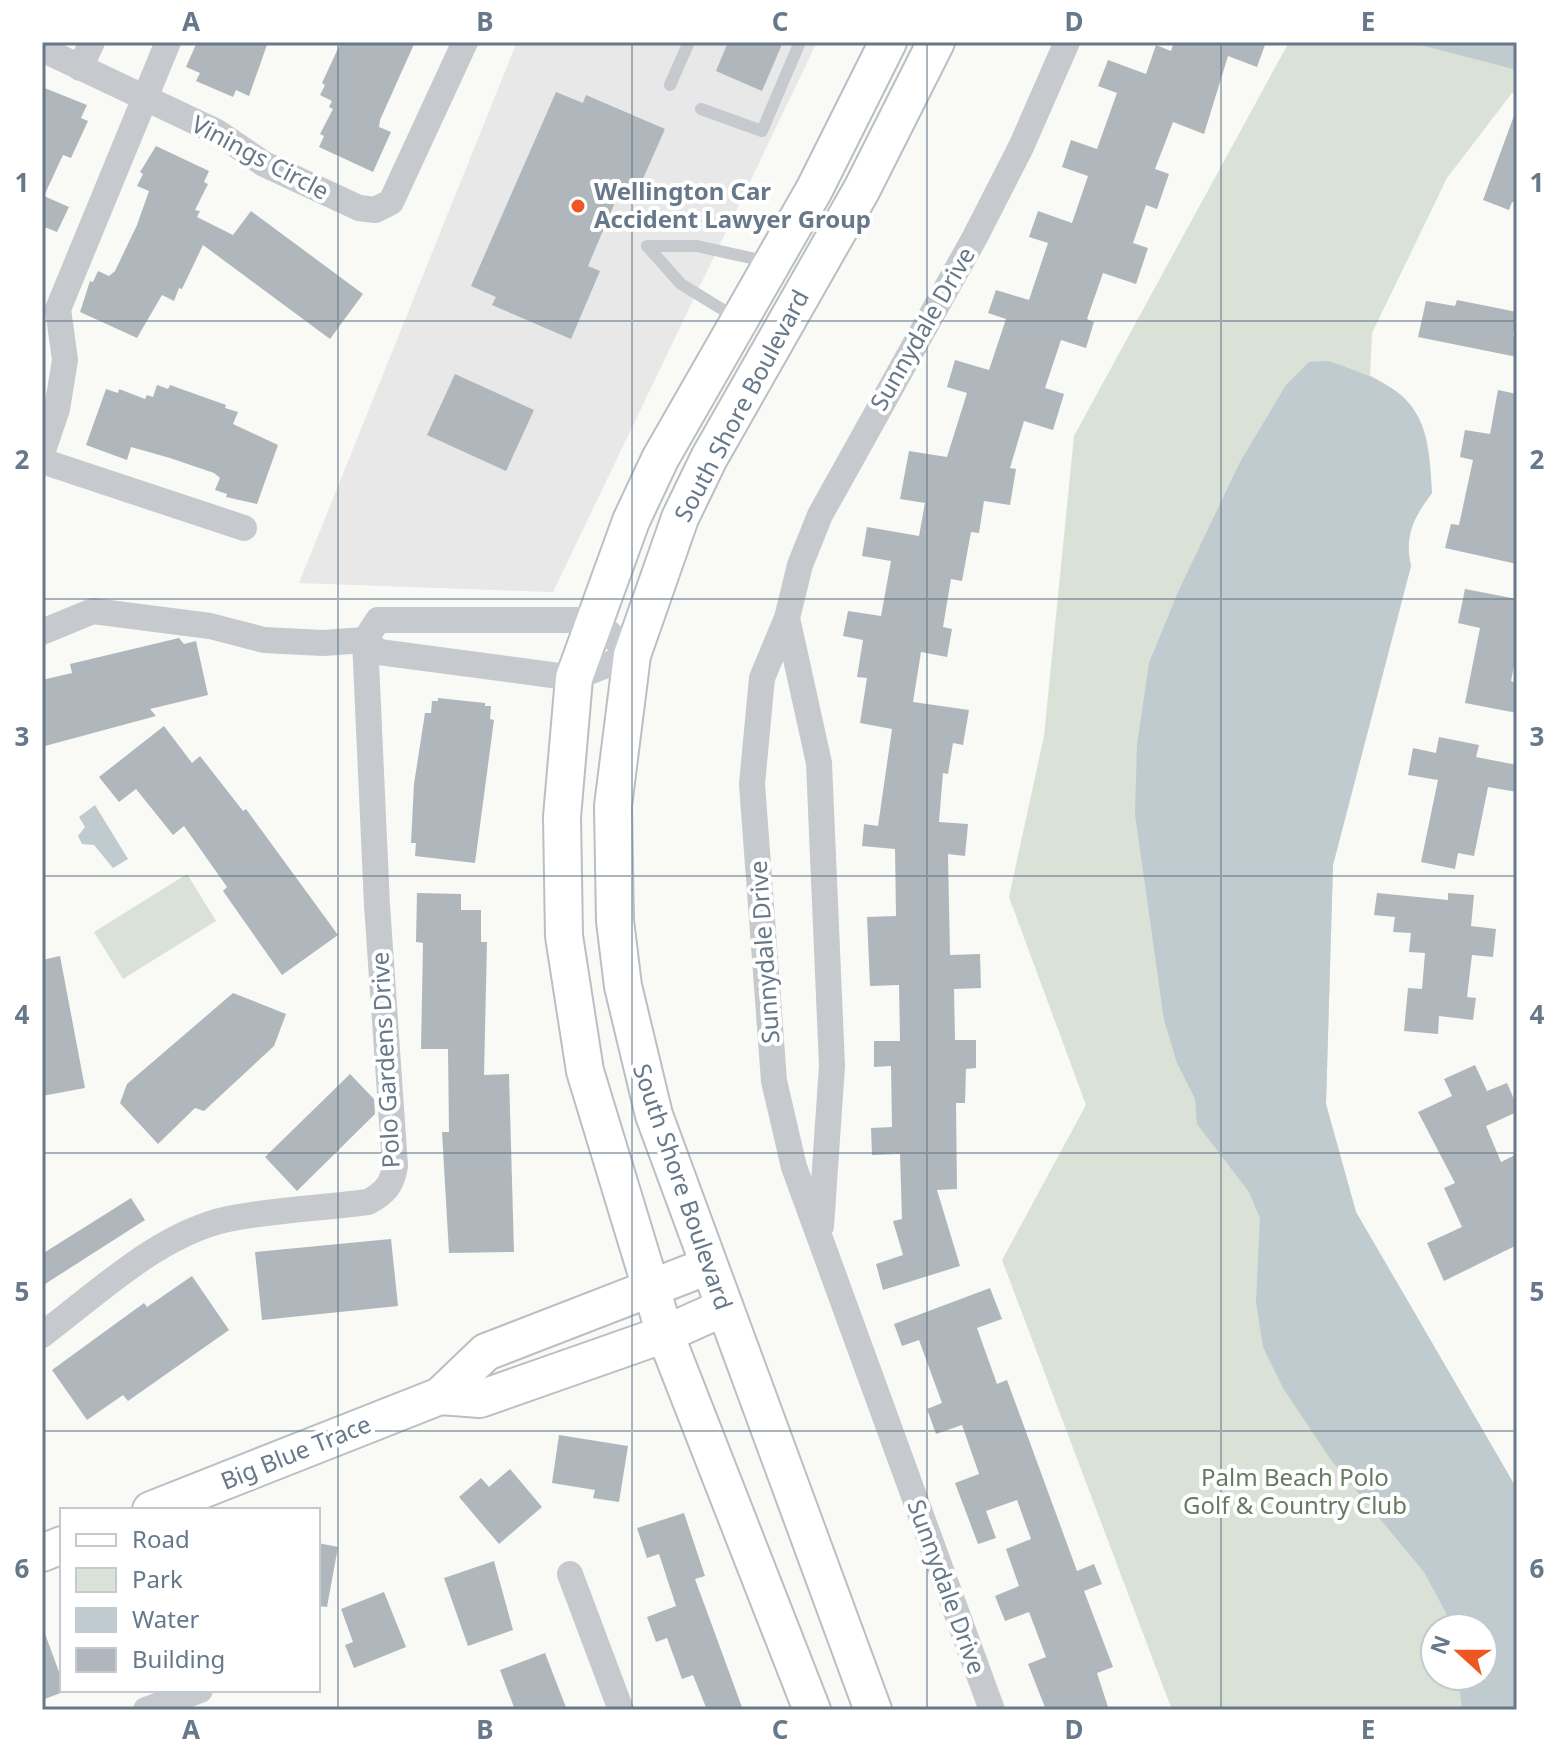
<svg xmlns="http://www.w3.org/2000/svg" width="1559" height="1752" font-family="'Noto Sans',sans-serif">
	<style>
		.built { fill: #e7e8e7 }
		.green { fill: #dae1d7; fill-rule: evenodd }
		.water { fill: #c0cbd0 }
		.building { fill: #afb7bd }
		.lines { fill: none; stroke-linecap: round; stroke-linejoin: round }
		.secondary-casing { stroke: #babfc4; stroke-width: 40 }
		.lane { stroke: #c6cace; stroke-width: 12 }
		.street { stroke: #c6cace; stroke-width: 26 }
		.secondary { stroke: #fff; stroke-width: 36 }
		.grid { fill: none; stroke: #667889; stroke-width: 2; stroke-opacity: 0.55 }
		.poi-dot { fill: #ee5721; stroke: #fff; stroke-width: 3 }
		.labels { text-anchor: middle; stroke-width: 8; stroke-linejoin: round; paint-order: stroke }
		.street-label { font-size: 24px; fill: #667889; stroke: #fff }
		.poi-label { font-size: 24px; font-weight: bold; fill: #667889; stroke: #fff; text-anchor: start }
		.park-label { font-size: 24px; fill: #667a61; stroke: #fff }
		.neatline { fill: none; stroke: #667889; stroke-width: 3 }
		.grid-label { font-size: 26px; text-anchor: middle; font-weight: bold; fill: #667889 }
	</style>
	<rect width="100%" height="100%" fill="#f9f9f6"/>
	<!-- built -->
	<path class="built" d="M517,42H817L553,592L299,583Z"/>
	<!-- green -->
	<path class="green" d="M1289,42H1517V94L1512,93L1447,178L1372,333L1370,375C1427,407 1429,431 1432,493C1414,517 1404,535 1411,566L1333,865L1326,1104L1356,1212L1517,1489V1710H1172L1002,1260L1086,1105L1009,897L1044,736L1074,436ZM1435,1628H1483V1676H1435Z
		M187,874L216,921L123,979L94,932Z"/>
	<!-- water -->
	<path class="water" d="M1409,42H1517V70Z
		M1328,361C1411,389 1428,403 1432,493C1414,517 1404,535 1411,566L1333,865L1326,1104L1356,1212L1517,1489V1710H1462L1458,1676H1483V1628H1454L1424,1572L1331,1460L1283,1388L1263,1347L1256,1302L1260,1218L1249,1192L1197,1124L1195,1099L1177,1063L1164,1020L1135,814L1137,745L1149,663L1178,592L1240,462L1286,385L1309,362Z
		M95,805L128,859L113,868L94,845L82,844L78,836L85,827L79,817Z"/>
	<!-- building -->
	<path class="building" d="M197,42H268L249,96L236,90L233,97L196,81L200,73L186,67Z
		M341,42H415L380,120L379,127L391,132L373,172L319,147L324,136L320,134L333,109L329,107L332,101L320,95L325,85L322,83Z
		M728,42H783L762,91L716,71Z
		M1174,42H1266L1257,67L1228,56L1204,134L1173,122L1155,169L1169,174L1157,209L1146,205L1133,243L1148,248L1136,284L1103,273L1087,319L1094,322L1086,348L1061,340L1045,388L1064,394L1053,430L1024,421L1010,468L1016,469L1010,505L984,501L979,533L971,532L962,581L951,579L943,627L952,629L947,657L921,652L913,702L969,710L963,745L953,743L948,774L943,773L939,822L968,824L965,856L948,854L950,955L980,954L981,988L954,989L955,1040H976V1068L966,1069L965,1103H956L957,1189L937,1190L960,1266L883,1290L876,1264L903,1255L893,1221L902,1219L900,1154L872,1155L871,1128L892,1127L891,1066L874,1067V1041H900L899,985L870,986L867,917L896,916L895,849L862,846L864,824L878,826L892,729L860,723L867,678L857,677L863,640L843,636L848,611L881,616L891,561L862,556L867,527L919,536L925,503L900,499L909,451L947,457L967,393L947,387L955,360L989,370L1006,319L988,313L996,290L1029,300L1048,243L1029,237L1038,211L1072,223L1088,176L1062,167L1071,140L1097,149L1117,93L1098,86L1108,60L1146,74L1156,45L1171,51Z
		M42,87L87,105L81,118L88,121L71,158L63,155L44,196L69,207L57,232L42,226Z
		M556,92L583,103L586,95L665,129L634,199L619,193L588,266L600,271L571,339L492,305L496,297L471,286Z
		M1515,113L1517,204L1512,202L1509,210L1483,200Z
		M156,146L209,171L204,182L208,184L195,210L200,211L197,217L233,235L251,211L363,294L330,339L203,245L182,289L179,288L174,301L162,295L137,338L80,312L90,281L93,282L98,271L109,276L115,271L137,225L149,191L137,186L143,174L140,172Z
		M1457,300L1517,312L1513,336L1517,337V357L1418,337L1426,301L1455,306Z
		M455,374L534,410L506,471L427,435Z
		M157,385L168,389L170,385L226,405L225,408L238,412L233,424L278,445L257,504L226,497L227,494L215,490L220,478L214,473L170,458L131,447L127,460L86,445L106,389L118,393L119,389L145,399L147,395L153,397Z
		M1498,390L1517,394V564L1445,548L1451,524L1459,525L1473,460L1460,457L1465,430L1490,434Z
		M1465,589L1517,599V650L1511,681L1517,683V713L1465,703L1480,628L1458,623Z
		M179,638L184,644L196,641L208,695L150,709L156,716L45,746L42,680L72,673L70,664Z
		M438,698L485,703V706H491L490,719L494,720L475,863L415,856L416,843H411L414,784L425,713H431L432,701H438Z
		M164,726L192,763L200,756L243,811L246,809L338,935L282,975L223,891L227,887L184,826L173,835L136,789L119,802L99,777Z
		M1439,737L1479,745L1476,757L1517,765V792L1488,787L1474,856L1458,853L1455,869L1421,862L1438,780L1408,775L1413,748L1436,753Z
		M417,893L461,894V910H481V942H487L484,1075L509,1074L514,1252L449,1253L442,1132H449L448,1049H421L423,943L416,942Z
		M1377,893L1448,900V893L1474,895L1471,926L1496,929L1493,957L1472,955L1467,997L1476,998L1473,1020L1439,1016L1438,1034L1404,1031L1408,988L1422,989L1425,953L1409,952L1411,933L1393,932L1395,917L1374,915Z
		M60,956L85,1088L42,1096V960Z
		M233,993L286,1014L274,1046L204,1111L195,1108L158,1144L120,1103L127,1084Z
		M1475,1065L1487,1091L1507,1083L1517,1106V1112L1486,1126L1501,1162L1517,1154V1245L1444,1281L1427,1243L1462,1227L1444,1188L1455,1183L1418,1112L1452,1096L1444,1079Z
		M350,1074L374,1099L375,1114L297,1191L265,1157Z
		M131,1198L145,1220L42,1286V1254Z
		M391,1239L398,1306L262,1320L255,1252Z
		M192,1276L229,1330L128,1401L123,1395L87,1420L52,1370L144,1303L147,1307Z
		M990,1288L1002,1319L977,1328L997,1384L1007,1380L1077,1571L1094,1564L1102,1584L1084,1591L1113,1667L1097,1673L1109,1710H1046L1028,1664L1046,1657L1029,1612L1005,1621L995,1596L1019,1586L1006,1549L1031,1539L1017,1500L986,1511L996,1538L978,1544L955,1483L979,1474L962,1425L936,1434L927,1409L942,1403L919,1340L902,1346L894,1324Z
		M559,1435L628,1446L619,1502L593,1498L595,1490L552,1483Z
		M510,1469L542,1507L499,1544L459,1497L481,1478L489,1487Z
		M684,1513L705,1576L695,1579L743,1710H707L693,1675L682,1679L667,1638L656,1642L647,1617L676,1606L659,1554L647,1558L637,1528Z
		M318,1543L338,1547L327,1607L318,1606Z
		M494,1561L513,1630L468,1646L444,1578Z
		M384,1592L406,1647L354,1668L345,1645L353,1642L341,1609Z
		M44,1631L62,1680V1690L66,1691L42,1700Z
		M545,1653L567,1710H515L500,1670Z"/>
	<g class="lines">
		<defs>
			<path id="secondary" d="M440,1396L480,1399L665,1334L723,1308
				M151,1510L440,1396L486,1352L708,1266
				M42,1553L62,1545
				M812,1710L665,1334L585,1071L564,936L562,817L574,678L631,521L660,459L814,190L888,42
				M873,1710L654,1115L623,986L615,921L613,806L632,655L680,518L709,458L862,189L936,42"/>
		</defs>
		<!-- secondary casing -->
		<use href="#secondary" class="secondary-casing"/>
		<!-- lane -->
		<path class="lane" d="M670,85L689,42
			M701,109L762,131L800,42
			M738,319L681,284L647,246H697L769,262"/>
		<!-- street -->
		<path class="street" d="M42,49L217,132L264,164L359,208L375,210L391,202L465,42
			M80,68L92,42
			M42,453L57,409L65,360L58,309L168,42
			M42,461L244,528
			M787,618L819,763L832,1066L821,1226
			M378,620H595L632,655L574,678L379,652L365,640Z
			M42,632L93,611L210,626L264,640L323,643L365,640L377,905L395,1166C392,1185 385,1193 368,1202C322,1208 274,1210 228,1219C158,1234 97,1294 42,1335
			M570,1574L621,1710
			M146,1710L200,1690
			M992,1710L794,1167L774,1081L752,784L762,678L787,618L800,565L820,515L975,237L1021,147L1067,42"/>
		<!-- secondary -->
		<use href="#secondary" class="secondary"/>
	</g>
	<!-- grid -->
	<path class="grid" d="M338,42V1710M632,42V1710M927,42V1710M1221,42V1710M42,321H1517M42,599H1517M42,876H1517M42,1153H1517M42,1431H1517"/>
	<!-- markers -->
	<circle class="poi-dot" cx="578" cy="206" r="8"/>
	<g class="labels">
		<!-- street labels -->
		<g class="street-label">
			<text transform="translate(260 158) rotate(28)" y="8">Vinings Circle</text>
			<text transform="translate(923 329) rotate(-60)" y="8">Sunnydale Drive</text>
			<text transform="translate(742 406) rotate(-62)" y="8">South Shore Boulevard</text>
			<text transform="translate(765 952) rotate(-94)" y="8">Sunnydale Drive</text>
			<text transform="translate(386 1060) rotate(-93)" y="8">Polo Gardens Drive</text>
			<text transform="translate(682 1187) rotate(71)" y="8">South Shore Boulevard</text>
			<text transform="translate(296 1453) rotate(-22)" y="8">Big Blue Trace</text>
			<text transform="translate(946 1587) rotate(70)" y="8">Sunnydale Drive</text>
		</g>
		<!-- poi labels -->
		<g class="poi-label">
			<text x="594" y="200">Wellington Car<tspan x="594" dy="28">Accident Lawyer Group</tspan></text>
		</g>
		<!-- park labels -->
		<g class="park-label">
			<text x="1295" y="1486">Palm Beach Polo<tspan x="1295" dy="28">Golf &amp; Country Club</tspan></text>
		</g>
	</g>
	<!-- border -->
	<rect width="1559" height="1752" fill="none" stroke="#ffffff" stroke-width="88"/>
	<!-- legend -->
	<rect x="60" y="1508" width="260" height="184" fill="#ffffff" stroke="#c2c9d0" stroke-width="2"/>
	<rect x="76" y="1534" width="40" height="12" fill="#ffffff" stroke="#c2c9d0" stroke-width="2"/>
	<text x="132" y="1548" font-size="24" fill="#667889">Road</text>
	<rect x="76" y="1568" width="40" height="24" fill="#dae1d7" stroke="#c2c9d0" stroke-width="2"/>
	<text x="132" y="1588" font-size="24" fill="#667889">Park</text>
	<rect x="76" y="1608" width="40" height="24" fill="#c0cbd0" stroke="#c2c9d0" stroke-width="2"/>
	<text x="132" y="1628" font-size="24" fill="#667889">Water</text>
	<rect x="76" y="1648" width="40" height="24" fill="#afb7bd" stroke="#c2c9d0" stroke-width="2"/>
	<text x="132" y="1668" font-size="24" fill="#667889">Building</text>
	<!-- north arrow -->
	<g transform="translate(1459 1652) rotate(291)"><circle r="38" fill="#ffffff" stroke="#c2c9d0" stroke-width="2"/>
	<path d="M0-6L14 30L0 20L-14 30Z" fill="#ee5721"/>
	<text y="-12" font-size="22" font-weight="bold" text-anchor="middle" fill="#667889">N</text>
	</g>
	<rect x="44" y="44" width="1471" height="1664" class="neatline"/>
	<g class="grid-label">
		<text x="191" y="31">A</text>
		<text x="485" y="31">B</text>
		<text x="780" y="31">C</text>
		<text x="1074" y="31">D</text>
		<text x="1368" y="31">E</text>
		<text x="22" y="192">1</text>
		<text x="1537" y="192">1</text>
		<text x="22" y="469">2</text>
		<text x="1537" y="469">2</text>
		<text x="22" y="746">3</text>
		<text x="1537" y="746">3</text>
		<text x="22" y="1024">4</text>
		<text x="1537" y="1024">4</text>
		<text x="22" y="1301">5</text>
		<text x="1537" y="1301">5</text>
		<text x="22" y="1578">6</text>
		<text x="1537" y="1578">6</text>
		<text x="191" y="1739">A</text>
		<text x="485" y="1739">B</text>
		<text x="780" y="1739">C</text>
		<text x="1074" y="1739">D</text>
		<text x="1368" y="1739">E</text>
	</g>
</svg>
